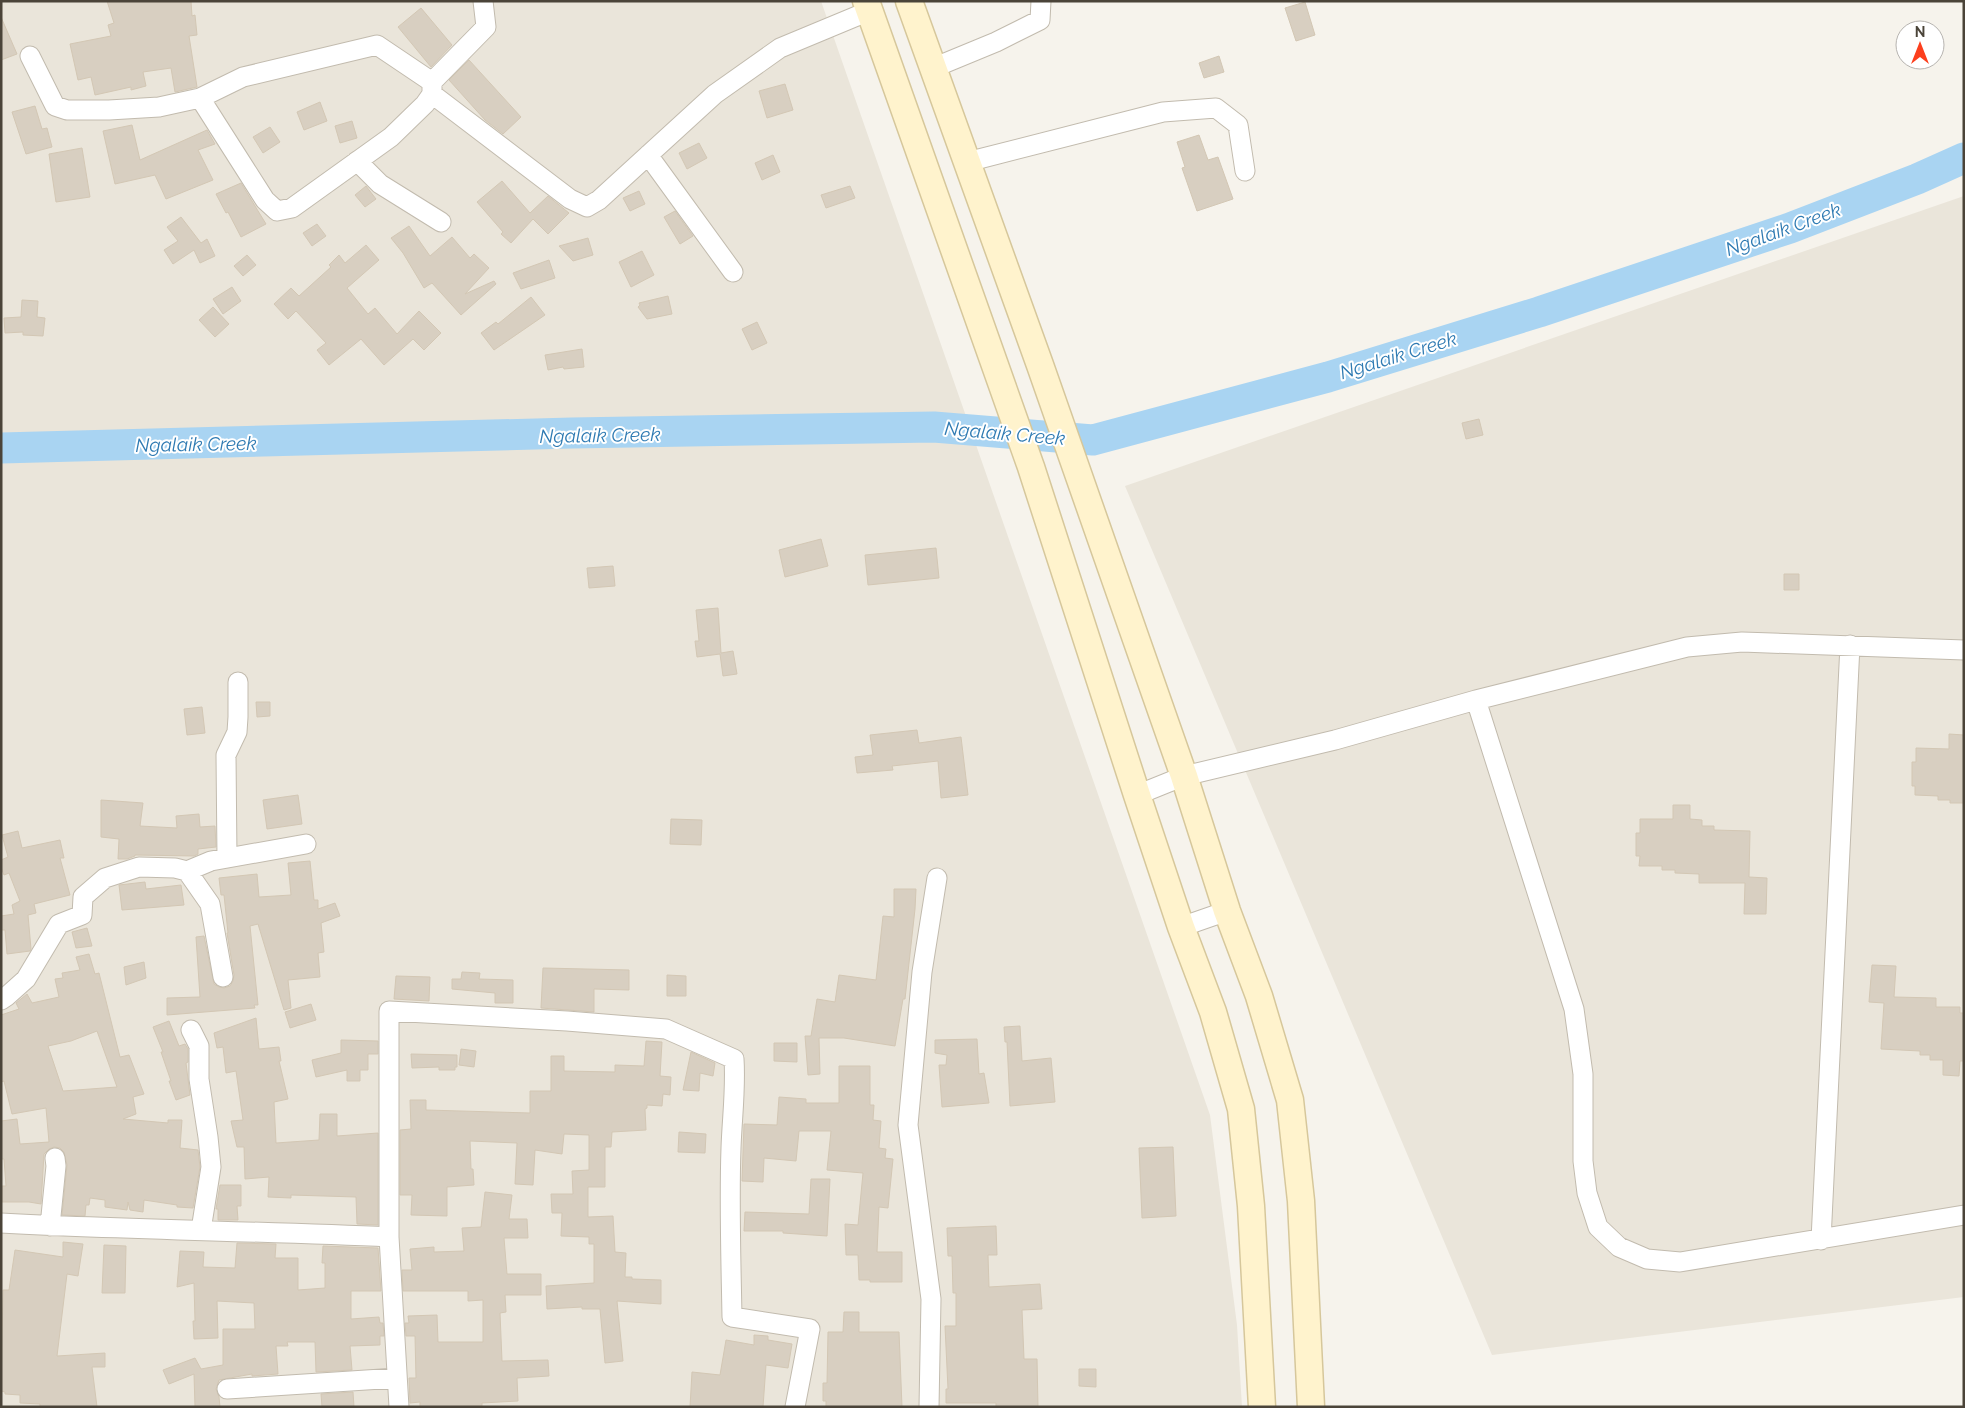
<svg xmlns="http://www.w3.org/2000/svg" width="1965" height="1408" font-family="Raleway,sans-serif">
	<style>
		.residential { fill: #eae5da }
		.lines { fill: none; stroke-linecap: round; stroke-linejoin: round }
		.river { stroke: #a9d4f2; stroke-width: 31 }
		.building { fill: #d8cfc1; stroke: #d3c7b4; fill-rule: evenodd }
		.minor-casing { stroke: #c2bbae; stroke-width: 21 }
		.secondary-casing { stroke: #d6c79b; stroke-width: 29 }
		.minor { stroke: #fff; stroke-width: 19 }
		.secondary { stroke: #fff3cd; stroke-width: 26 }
		.labels { text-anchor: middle; stroke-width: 4; stroke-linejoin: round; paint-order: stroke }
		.water-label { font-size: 19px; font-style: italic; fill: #2e7ab2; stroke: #fff }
	</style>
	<rect width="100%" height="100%" fill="#f6f3ec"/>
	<!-- residential -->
	<path class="residential" d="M1,1H821L1210,1115L1237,1325L1242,1407H1Z
		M1964,196V1297L1492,1355L1125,486Z"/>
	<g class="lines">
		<!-- river -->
		<path class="river" d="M1,448L572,433L934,427L1093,440L1328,377L1539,312L1790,228L1917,179L1964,158"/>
	</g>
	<!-- building -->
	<path class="building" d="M107,1H191L192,16L195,15L197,35L189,36L197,87L175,92L171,68L143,72L146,86L131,90V87L95,95L91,77L78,80L70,44L111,36L108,25L114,23Z
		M1305,2L1315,35L1296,41L1285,8Z
		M421,8L452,45L431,67L398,27Z
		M1,17L17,54L1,60Z
		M1219,56L1224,72L1204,78L1199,63Z
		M469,60L521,117L503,134L485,120L449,80Z
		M785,84L793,110L767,118L759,91Z
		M320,102L327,121L304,130L297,112Z
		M35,106L42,129L47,128L52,147L26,154L12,112Z
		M352,121L357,138L340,143L335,126Z
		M132,125L140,160L207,130L215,144L198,150L213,180L166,199L155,175L115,184L103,131Z
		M270,127L280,142L263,153L253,137Z
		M1199,135L1208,160L1218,157L1233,199L1197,211L1182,168L1185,167L1177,142Z
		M699,143L707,158L687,169L679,153Z
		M82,148L90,197L56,202L49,154Z
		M773,155L780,172L762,180L755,163Z
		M502,181L530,213L548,196L569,213L548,234L533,219L511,243L501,234L503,232L477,202Z
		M241,183L266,224L241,237L228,212L226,213L216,194Z
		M366,186L376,199L365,207L355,195Z
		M850,186L855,198L826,208L821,195Z
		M639,191L645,204L630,211L623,198Z
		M675,211L693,236L680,244L664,217Z
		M181,217L201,243L207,239L215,256L200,263L194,250L173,264L164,250L178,241L167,227Z
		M317,224L326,236L312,246L303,233Z
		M409,226L430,256L452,237L470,258L474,254L489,268L465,294L494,281L496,284L461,315L432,283L424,288L403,253L391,238Z
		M588,238L593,255L573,261L559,246Z
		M366,245L379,260L347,288L368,314L375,308L397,334L419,311L441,333L424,350L413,339L384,365L361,339L329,365L317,350L326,343L296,311L288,319L274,304L291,288L299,296L331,267L329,265L339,255L345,263Z
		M642,251L654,275L631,287L619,262Z
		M247,255L256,265L243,276L234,266Z
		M549,260L555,278L521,289L513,273Z
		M232,287L241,301L223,314L213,299Z
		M668,296L672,314L647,319L638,307L640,305L639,303Z
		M531,297L545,315L494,350L481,333L496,322L498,324Z
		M22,300L38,301L37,317L45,318L43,336L23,335V332L5,333L4,318L21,317Z
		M213,307L229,324L215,337L199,320Z
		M757,322L767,343L752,350L742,329Z
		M582,349L584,367L564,369L563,367L548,370L545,355Z
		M1479,419L1483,435L1466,439L1462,423Z
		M821,539L828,566L785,577L779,550Z
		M936,548L939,578L868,585L865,555Z
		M613,566L615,586L589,588L587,568Z
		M1784,574H1799V590H1784Z
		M718,608L721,653L733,651L737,674L723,676L720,654L697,657L695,641H699L696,610Z
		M256,702H270V716L257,717Z
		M202,707L205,733L187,735L184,709Z
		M917,730L919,743L961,737L968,795L941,798L938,761L892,766L893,770L857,773L855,757L873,755L870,735Z
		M1949,734L1964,735V803H1950V800H1938V796L1915,795V786H1912V762H1916V748L1949,749Z
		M298,795L302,824L267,829L263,800Z
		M101,800L143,803L140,826L177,828L176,816L199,814L200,827L215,826L216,847L198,849V854L194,856L135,855V856L127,859H118L119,839L101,837Z
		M1673,805H1690V819L1702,820V826H1714V830L1750,831L1749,877L1767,878L1766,914H1744L1745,883H1699V874L1675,873V870H1662V866H1639L1640,856H1636V833H1640V819H1673Z
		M671,819L702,820L701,845L670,844Z
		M18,831L22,848L60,840L64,858H60L70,895L34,904L36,913L28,915L31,949L30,951L7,954L5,930H1V916L14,914L12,905L20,901L9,873L4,875L1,867V860L8,857L2,835Z
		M310,861L314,900H318V909L335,903L340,916L321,923L324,952L318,953L320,977L288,980L291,1008L284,1010L258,924L250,926L258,1005H254L255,1008L167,1015V998L200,997L196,937L204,936L214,984L219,987L224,988L230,986L233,981L234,975L227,933H228L224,895H221L219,878L257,874L259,897L291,895L288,863Z
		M145,882L146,889L181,885L184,905L122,910L119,885Z
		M894,889H916L915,909L905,999H903L895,1046L844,1038H819L820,1074L808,1075L805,1036H811L817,999L835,1002L839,975L876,980L883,916L894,917Z
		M87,928L92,946L76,948L72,932Z
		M89,954L95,974L99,973L120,1057L129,1055L144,1094L133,1097L136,1114L123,1119L168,1123V1120H182L180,1148L198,1150L200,1167L193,1208L177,1207V1205L144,1200L143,1212L130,1210L128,1202L127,1210L105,1207V1200L90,1198L89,1205H86L85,1216L62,1215L67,1165L64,1152L60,1148L54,1147L49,1149L44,1154L41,1204L29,1202H2V1186H6L4,1159H1V1121L17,1119L20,1144L49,1142L46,1108L12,1114L4,1081L1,1082V1015L19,1009L16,1003L27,994L32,1003L59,997L55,979L63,978L62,973L80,970L76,957ZM97,1031L117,1087L63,1091L48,1046L71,1041Z
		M144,962L146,978L126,985L124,967Z
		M1872,965L1896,966L1894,997L1936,998V1007H1960V1013H1964V1061H1960L1959,1076L1943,1075V1060H1930V1055H1920V1051L1881,1049L1884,1003L1869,1002Z
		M543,968L629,970V990L594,989V1012L541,1008Z
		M462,972L480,973L479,979L513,980V1003H495V993L452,989V979H461Z
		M667,975L686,976V996H667Z
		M396,976L430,977L429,1001L394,999Z
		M311,1004L316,1020L290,1028L285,1012Z
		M256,1018L259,1049L279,1047L281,1061H279L288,1099L274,1102L276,1143L319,1140L320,1114H337V1136L378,1133V1225L357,1224L356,1197L291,1195V1198L268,1197L269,1177L245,1179L244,1147H237L231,1121L243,1120L236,1071L226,1073L223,1047L217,1048L214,1033Z
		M169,1021L179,1046L185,1044L188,1049V1062L186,1063L190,1095L176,1100L169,1081H171L161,1052H163L153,1027Z
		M1020,1026L1022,1061L1051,1058L1055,1102L1010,1106L1007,1042H1005L1004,1027Z
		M977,1039L979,1074L984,1073L989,1103L942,1107L939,1065H946L947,1055L935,1053V1040Z
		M341,1040L378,1041V1054H368V1070H360V1081H347V1070L316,1077L312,1060L341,1053Z
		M646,1041L662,1042L660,1076L671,1077L670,1095L663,1094L662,1106L647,1105V1108L645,1109L646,1130L612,1132L611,1147H605V1187H588V1217L613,1216L615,1252L626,1253L625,1277H632V1279L661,1280V1304L617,1301L623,1361L605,1363L600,1309H582V1307L547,1309L546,1286L594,1283V1244H589V1237L561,1236L562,1213H552L551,1194H573L572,1171L589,1170V1135L564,1134L562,1154L535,1150L533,1185L515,1184L517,1143L470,1141L471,1169H473L474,1185L447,1187V1216L411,1215L412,1195H400V1130L411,1129L410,1100H426V1110L530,1113V1091H551V1056H564V1071L615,1072V1065L644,1066Z
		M774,1043H797V1062L774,1061Z
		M461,1049L476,1051L474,1067L459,1065Z
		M691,1052L715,1063L713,1076L700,1073L699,1091L683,1090Z
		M411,1054L457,1055V1067H455V1070H439V1067L412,1068Z
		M839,1066H870V1105H874L873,1120L881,1121L879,1148L886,1149L885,1158L893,1159L888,1208L879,1207L877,1252H902V1282H870V1280H859L858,1255H846L845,1224L858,1225L863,1173L827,1170L831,1131H799L796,1161L764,1158L763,1182L742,1181L744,1124L777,1125L779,1097L806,1099V1103H839Z
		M679,1132L706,1134L705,1153L678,1152Z
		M1173,1147L1176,1216L1142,1218L1139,1148Z
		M811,1179H830L827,1236L783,1233V1231H744L745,1212L809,1214Z
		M220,1185H241V1206H237L238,1220H218V1209H216Z
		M485,1192L512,1195L509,1219H527L528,1238H504L507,1274H541V1295H505L506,1312L500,1313L502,1361L548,1360L549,1376L517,1378L518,1401L482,1403V1406L420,1407V1402L410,1403L409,1378H416L415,1336H406L405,1323H409L408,1316L437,1315L438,1342H483V1300L468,1301V1291H403L402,1270H412L410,1249L434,1247V1252L464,1251L462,1228L481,1227Z
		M996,1226L997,1255H988L989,1287L1040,1284L1042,1309L1022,1310L1024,1359H1037L1038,1407H996V1403H946V1389H948L945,1326H956V1293H953L952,1256H948L947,1228Z
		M63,1242L83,1244L78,1276L67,1274L57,1356L105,1353V1367H92L97,1407H40V1404L20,1403V1395L5,1394V1392L1,1391L3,1290H9L15,1250L63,1257Z
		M237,1243L276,1244L275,1258H298V1290L325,1288V1263H322L323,1246L378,1248L381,1291H351V1319L379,1317L380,1323H383L384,1336H380V1345L350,1346L352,1370L316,1372L315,1342H287L288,1346H276L278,1374L252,1376V1374L219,1380L216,1389L219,1397L220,1407H195L194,1374L169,1384L163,1370L195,1358L201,1369L223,1365V1329H255L254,1303L217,1301L218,1338L194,1339L193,1321H195L194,1283L177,1287L180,1251L204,1252L203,1267L235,1268Z
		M104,1245L126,1246L125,1293H102Z
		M844,1312H859V1332H899L902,1407H826V1401H823V1383H827L828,1332H843Z
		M754,1335L768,1336V1340L792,1344L788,1368L766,1365L763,1407H690L692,1372L720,1375L726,1340L754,1345Z
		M1079,1369H1096V1387L1079,1386Z
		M353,1392L354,1407H322L321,1394Z"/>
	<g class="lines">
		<defs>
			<path id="minor" d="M30,56L55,106L67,110H109L159,107L200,98L243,77L377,45L432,82
				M933,68L996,42L1040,20L1041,1
				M432,94L570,199L587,207L599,200L715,94L780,48L869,11
				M200,98L265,200L277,211L292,208L391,137L425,104L432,94V82L486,27L483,1
				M648,155L733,272
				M357,161L380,184L441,222
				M967,162L1163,112L1216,108L1238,125L1245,171
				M1476,700L1574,1009L1583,1074V1161L1587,1193L1598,1227L1619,1247L1647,1259L1680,1262L1964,1215
				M1137,795L1184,776L1335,740L1476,700L1687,647L1742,642L1964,650
				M227,857L226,755L237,732L238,717V682
				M187,871L210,904L223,977
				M1181,927L1227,911
				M1,1000L7,996L26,979L59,924L82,915L83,897L105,878L139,867L175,868L187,871L211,861L306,844
				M191,1030L199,1046V1079L208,1137L211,1167L201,1230
				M1,1223C130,1230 260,1231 389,1237
				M50,1226L56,1166L55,1158
				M1821,1240L1850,645
				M227,1389L397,1378
				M399,1407L389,1237V1011L567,1021L666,1029L734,1059C736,1089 732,1118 731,1148C729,1204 731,1261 732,1317L810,1329L795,1407
				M929,1407L931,1299L908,1125L922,972L937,878"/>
			<path id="secondary" d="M866,1L1031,467L1137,795L1181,927L1213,1012L1241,1109L1251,1206L1262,1407
				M909,1L1040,365L1184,776L1227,911L1259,996L1290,1100L1301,1201L1311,1407"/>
		</defs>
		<!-- minor casing -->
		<use href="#minor" class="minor-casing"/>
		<!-- secondary casing -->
		<use href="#secondary" class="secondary-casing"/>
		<!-- minor -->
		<use href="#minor" class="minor"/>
		<!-- secondary -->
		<use href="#secondary" class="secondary"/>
	</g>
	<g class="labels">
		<!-- water labels -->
		<g class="water-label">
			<text transform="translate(1783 229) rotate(-20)" y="7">Ngalaik Creek</text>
			<text transform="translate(1398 355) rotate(-17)" y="7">Ngalaik Creek</text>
			<text transform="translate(1005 433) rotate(5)" y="7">Ngalaik Creek</text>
			<text transform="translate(600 435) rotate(-1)" y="7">Ngalaik Creek</text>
			<text transform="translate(196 444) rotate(-1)" y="7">Ngalaik Creek</text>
		</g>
	</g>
	<!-- border -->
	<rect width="1965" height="1408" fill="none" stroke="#4b4439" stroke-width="5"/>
	<!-- north arrow -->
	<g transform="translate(1920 45)"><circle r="24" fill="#ffffff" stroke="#b7b4b0"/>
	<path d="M0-4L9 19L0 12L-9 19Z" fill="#fc3f1d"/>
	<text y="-8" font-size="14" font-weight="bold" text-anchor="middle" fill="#4b4439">N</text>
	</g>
</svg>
